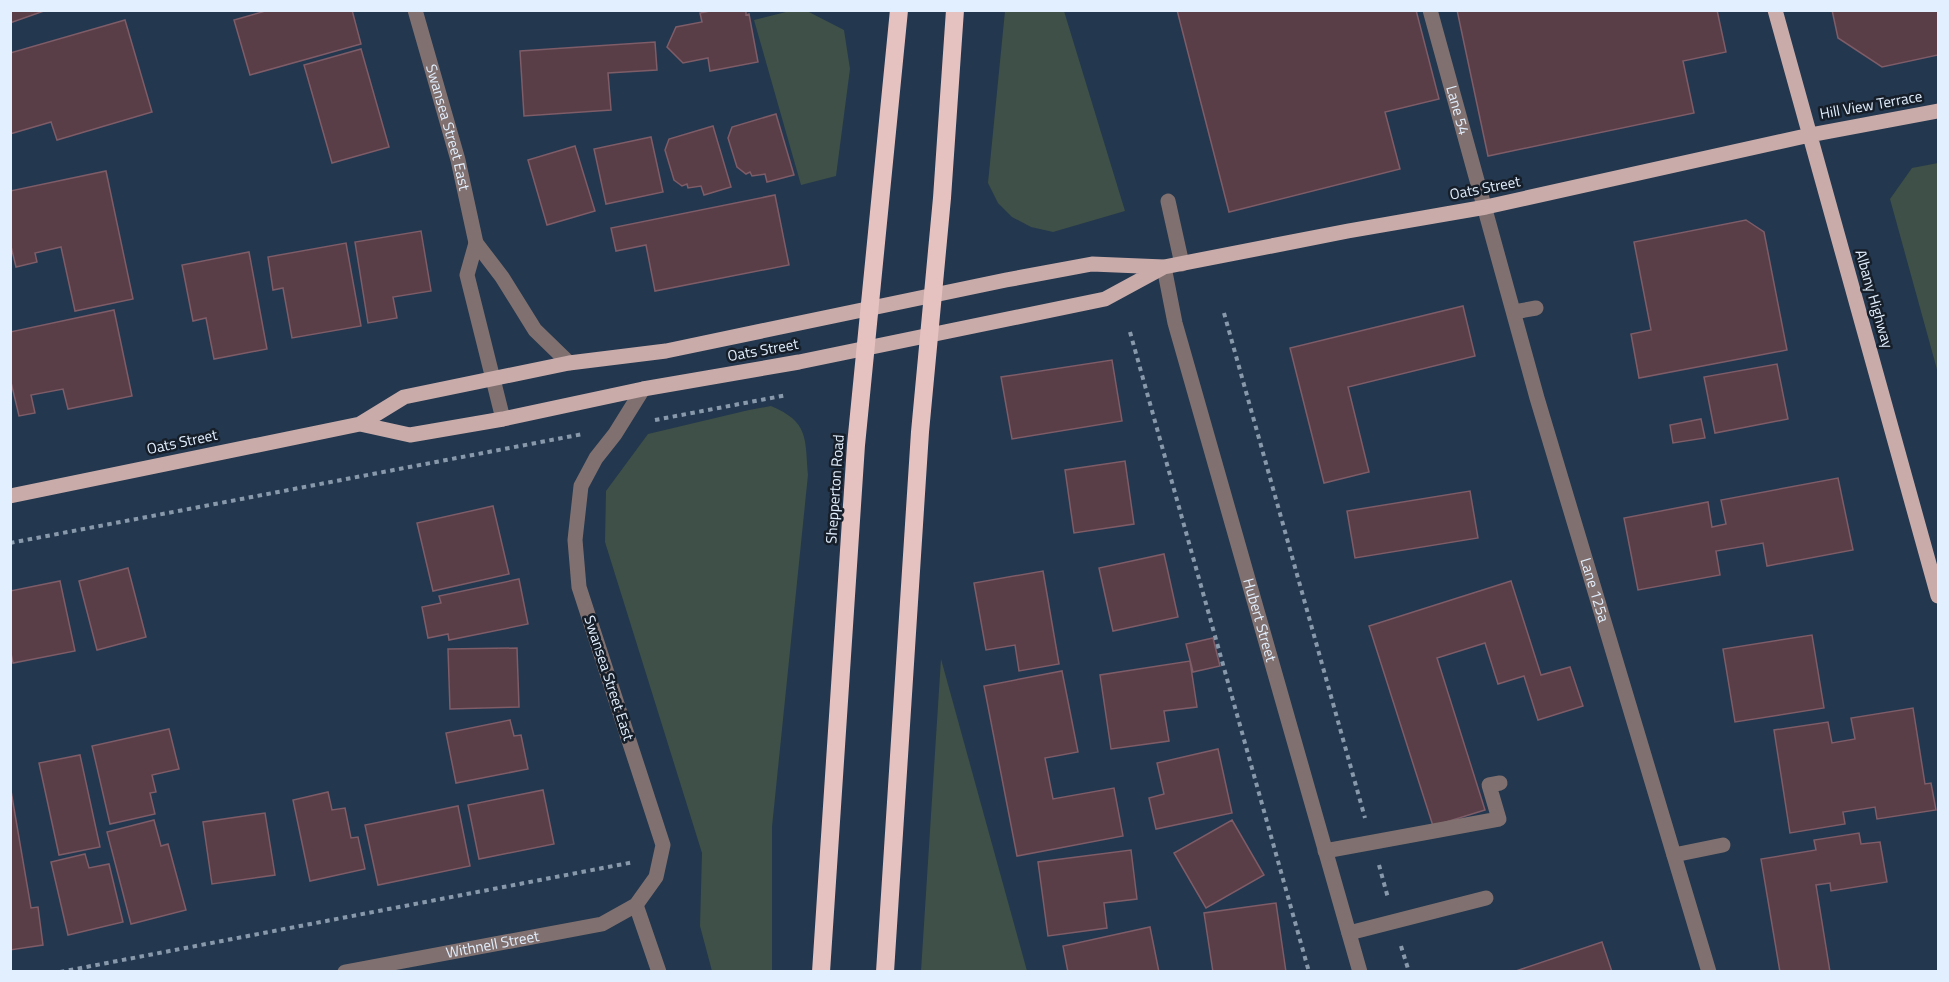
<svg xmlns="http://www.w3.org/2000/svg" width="1949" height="982" font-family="'Titillium Web',sans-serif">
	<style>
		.green { fill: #3e5047 }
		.building { fill: #593e47; stroke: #7e5c68; stroke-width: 1.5 }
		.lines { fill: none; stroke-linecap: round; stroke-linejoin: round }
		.path { stroke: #8899ab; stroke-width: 4; stroke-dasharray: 4.5 4.5; stroke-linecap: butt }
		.minor { stroke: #807170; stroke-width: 15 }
		.major { stroke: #c9abaa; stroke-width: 15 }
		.highway { stroke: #e5c2c0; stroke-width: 18 }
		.labels { text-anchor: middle; stroke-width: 5; stroke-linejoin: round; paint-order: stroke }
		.street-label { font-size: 15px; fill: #e2effe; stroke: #151e29 }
	</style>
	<rect width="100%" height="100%" fill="#23374e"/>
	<!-- green -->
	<path class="green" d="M790,11H807L844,30L850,69L836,176L801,185L754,20Z
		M1005,11H1064L1125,211L1053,232L1031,227L1012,217L998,203L988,183Z
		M1938,163V373L1890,199L1912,168Z
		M771,406C809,422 805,438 808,475L772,827V971H712L700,926L702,853L605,542L606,491L648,434L749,410Z
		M941,659L1027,971H921Z"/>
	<!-- building -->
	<path class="building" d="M10,10H44V11L10,23Z
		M269,10H352L361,44L250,75L234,20Z
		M715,10H746V15L749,14L758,62L710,71L708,58L683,63L667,47L676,27L702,22L700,13Z
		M1177,10H1416L1439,99L1385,112L1400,169L1229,212Z
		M1457,10H1717L1726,52L1683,61L1694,113L1488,156Z
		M1832,10H1938V55L1882,67L1838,38Z
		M125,20L152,112L57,140L51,122L10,134V53Z
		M655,42L657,70L608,73L611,110L524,116L520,51Z
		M361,49L389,147L332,163L304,65Z
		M776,114L794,175L767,182L765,174L752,176L750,172L746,174L737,167L728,138L732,127Z
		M713,126L731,187L704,195L701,186L688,188L687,184L682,186L674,180L665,150L669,139Z
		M651,137L663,192L606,204L594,149Z
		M575,146L595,211L547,225L528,160Z
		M106,171L133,299L75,311L61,247L35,253L37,262L16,267L10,242V191Z
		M775,195L789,265L655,291L646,245L616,251L611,228Z
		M1746,220L1764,232L1787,350L1639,378L1631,334L1651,330L1634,242Z
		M421,231L431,291L393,297L397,318L368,323L355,242Z
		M346,243L361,326L292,338L283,288L273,290L268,257Z
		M249,252L267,349L214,359L206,318L193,321L182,265Z
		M1463,306L1475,356L1348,387L1369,472L1324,483L1290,348Z
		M114,310L132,396L68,409L63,389L31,395L35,413L19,416L10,378V332Z
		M1112,360L1122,421L1012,439L1001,377Z
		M1777,364L1788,419L1715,433L1704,377Z
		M1701,419L1705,438L1673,443L1670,425Z
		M1125,461L1134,524L1074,533L1065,470Z
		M1838,478L1853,550L1767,566L1763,543L1716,551L1720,575L1638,590L1624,518L1708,502L1712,527L1726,524L1721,500Z
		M1470,491L1478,538L1355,558L1347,511Z
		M493,506L509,574L433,591L417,523Z
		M1164,554L1178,617L1113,631L1099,568Z
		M128,568L146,637L97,650L79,581Z
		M1043,571L1059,664L1019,671L1015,645L986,650L974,583Z
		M519,579L528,624L449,640L448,634L428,638L422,607L441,603L439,596Z
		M60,581L75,651L13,663L10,649V591Z
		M1511,581L1541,675L1570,667L1583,706L1538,720L1524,676L1498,684L1485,643L1437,658L1485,810L1433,826L1369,626Z
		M1812,635L1824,708L1735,722L1723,649Z
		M1213,638L1220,666L1193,672L1186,644Z
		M517,648L519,707L450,709L448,649Z
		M1190,661L1197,707L1164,711L1169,741L1111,749L1100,675Z
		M1062,671L1078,752L1045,758L1053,799L1114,788L1123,836L1017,856L984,686Z
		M1913,708L1925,784L1931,783L1936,810L1877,819L1875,807L1843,812L1845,824L1790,833L1774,730L1828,722L1832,743L1855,739L1851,718Z
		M510,720L514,736L521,735L528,769L456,783L446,733Z
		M169,729L179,769L152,775L156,792L150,793L155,814L110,824L92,746Z
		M1218,749L1232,813L1156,829L1149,798L1164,794L1157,763Z
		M80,755L100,847L59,855L39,763Z
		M10,785L31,908L38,907L43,945L10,950Z
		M543,790L554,844L479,859L468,805Z
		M328,792L332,810L345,808L351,838L358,837L365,869L310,881L293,800Z
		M458,806L470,866L378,885L365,825Z
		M265,813L275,875L212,884L203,822Z
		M154,820L161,846L168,844L186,910L131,924L107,832Z
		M1232,820L1264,875L1206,908L1174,853Z
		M1859,833L1861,844L1880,842L1887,882L1831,891L1830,883L1816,885L1830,972H1780L1761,859L1816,850L1814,840Z
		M1131,850L1137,899L1104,903L1107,928L1048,936L1038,862Z
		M85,854L89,868L109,864L123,922L68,935L51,862Z
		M1276,903L1286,972H1213L1204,913Z
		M1150,927L1159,972H1068L1063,946Z
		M1602,942L1612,972H1513Z"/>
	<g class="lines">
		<!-- path -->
		<path class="path" d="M1224,313L1365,818
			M1130,332L1309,972
			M655,420L787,395
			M10,543L583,434
			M1379,865L1388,898
			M1401,946L1409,972
			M60,972L634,862"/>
		<!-- minor -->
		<g class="minor">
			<path id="s1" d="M415,10L458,160L476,243L502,277L535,330L569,363"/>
			<path id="s2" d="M1430,10L1537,398L1709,972"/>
			<path d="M1168,201L1182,264"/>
			<path d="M476,243L467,275L503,419"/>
			<path id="s3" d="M1164,267L1175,323L1360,972"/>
			<path d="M1514,312L1536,308"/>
			<path d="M1325,851L1499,819L1489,785L1500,783"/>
			<path d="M1674,855L1723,845"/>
			<path d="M636,905L659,972"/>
			<path d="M1349,933L1486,898"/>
			<path id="s4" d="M345,972L602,924L636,905L656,877L663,845L579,587L575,540L581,486L596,458L615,434L643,389"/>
		</g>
		<!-- major -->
		<path class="major" d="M1775,10L1938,596
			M360,424L410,435L503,419L643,389L799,362L1105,299L1164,267
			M10,496L360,424L404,397L569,363L666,351L1006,280L1092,264L1164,267L1348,231L1486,207L1810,135L1938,111"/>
		<!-- highway -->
		<path class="highway" d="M821,972L856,445L899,10
			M885,972L920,432L942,198L955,10"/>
	</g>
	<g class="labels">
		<!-- street labels -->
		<g class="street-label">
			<text transform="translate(1871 105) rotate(-10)" y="5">Hill View Terrace</text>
			<text dy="5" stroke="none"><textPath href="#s2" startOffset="104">Lane 54</textPath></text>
			<text dy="5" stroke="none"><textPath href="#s1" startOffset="122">Swansea Street East</textPath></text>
			<text transform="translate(1485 188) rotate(-11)" y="5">Oats Street</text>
			<text transform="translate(1874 299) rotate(74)" y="5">Albany Highway</text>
			<text transform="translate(763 350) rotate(-10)" y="5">Oats Street</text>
			<text transform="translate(182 442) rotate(-12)" y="5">Oats Street</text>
			<text transform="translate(835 489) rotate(-86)" y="5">Shepperton Road</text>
			<text dy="5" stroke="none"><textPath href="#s2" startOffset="603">Lane 125a</textPath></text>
			<text dy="5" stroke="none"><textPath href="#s3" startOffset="366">Hubert Street</textPath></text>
			<text transform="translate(609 678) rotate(72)" y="5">Swansea Street East</text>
			<text dy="5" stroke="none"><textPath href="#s4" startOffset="150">Withnell Street</textPath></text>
		</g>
	</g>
	<!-- border -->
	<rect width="1949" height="982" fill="none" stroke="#e2effe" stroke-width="24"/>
</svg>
